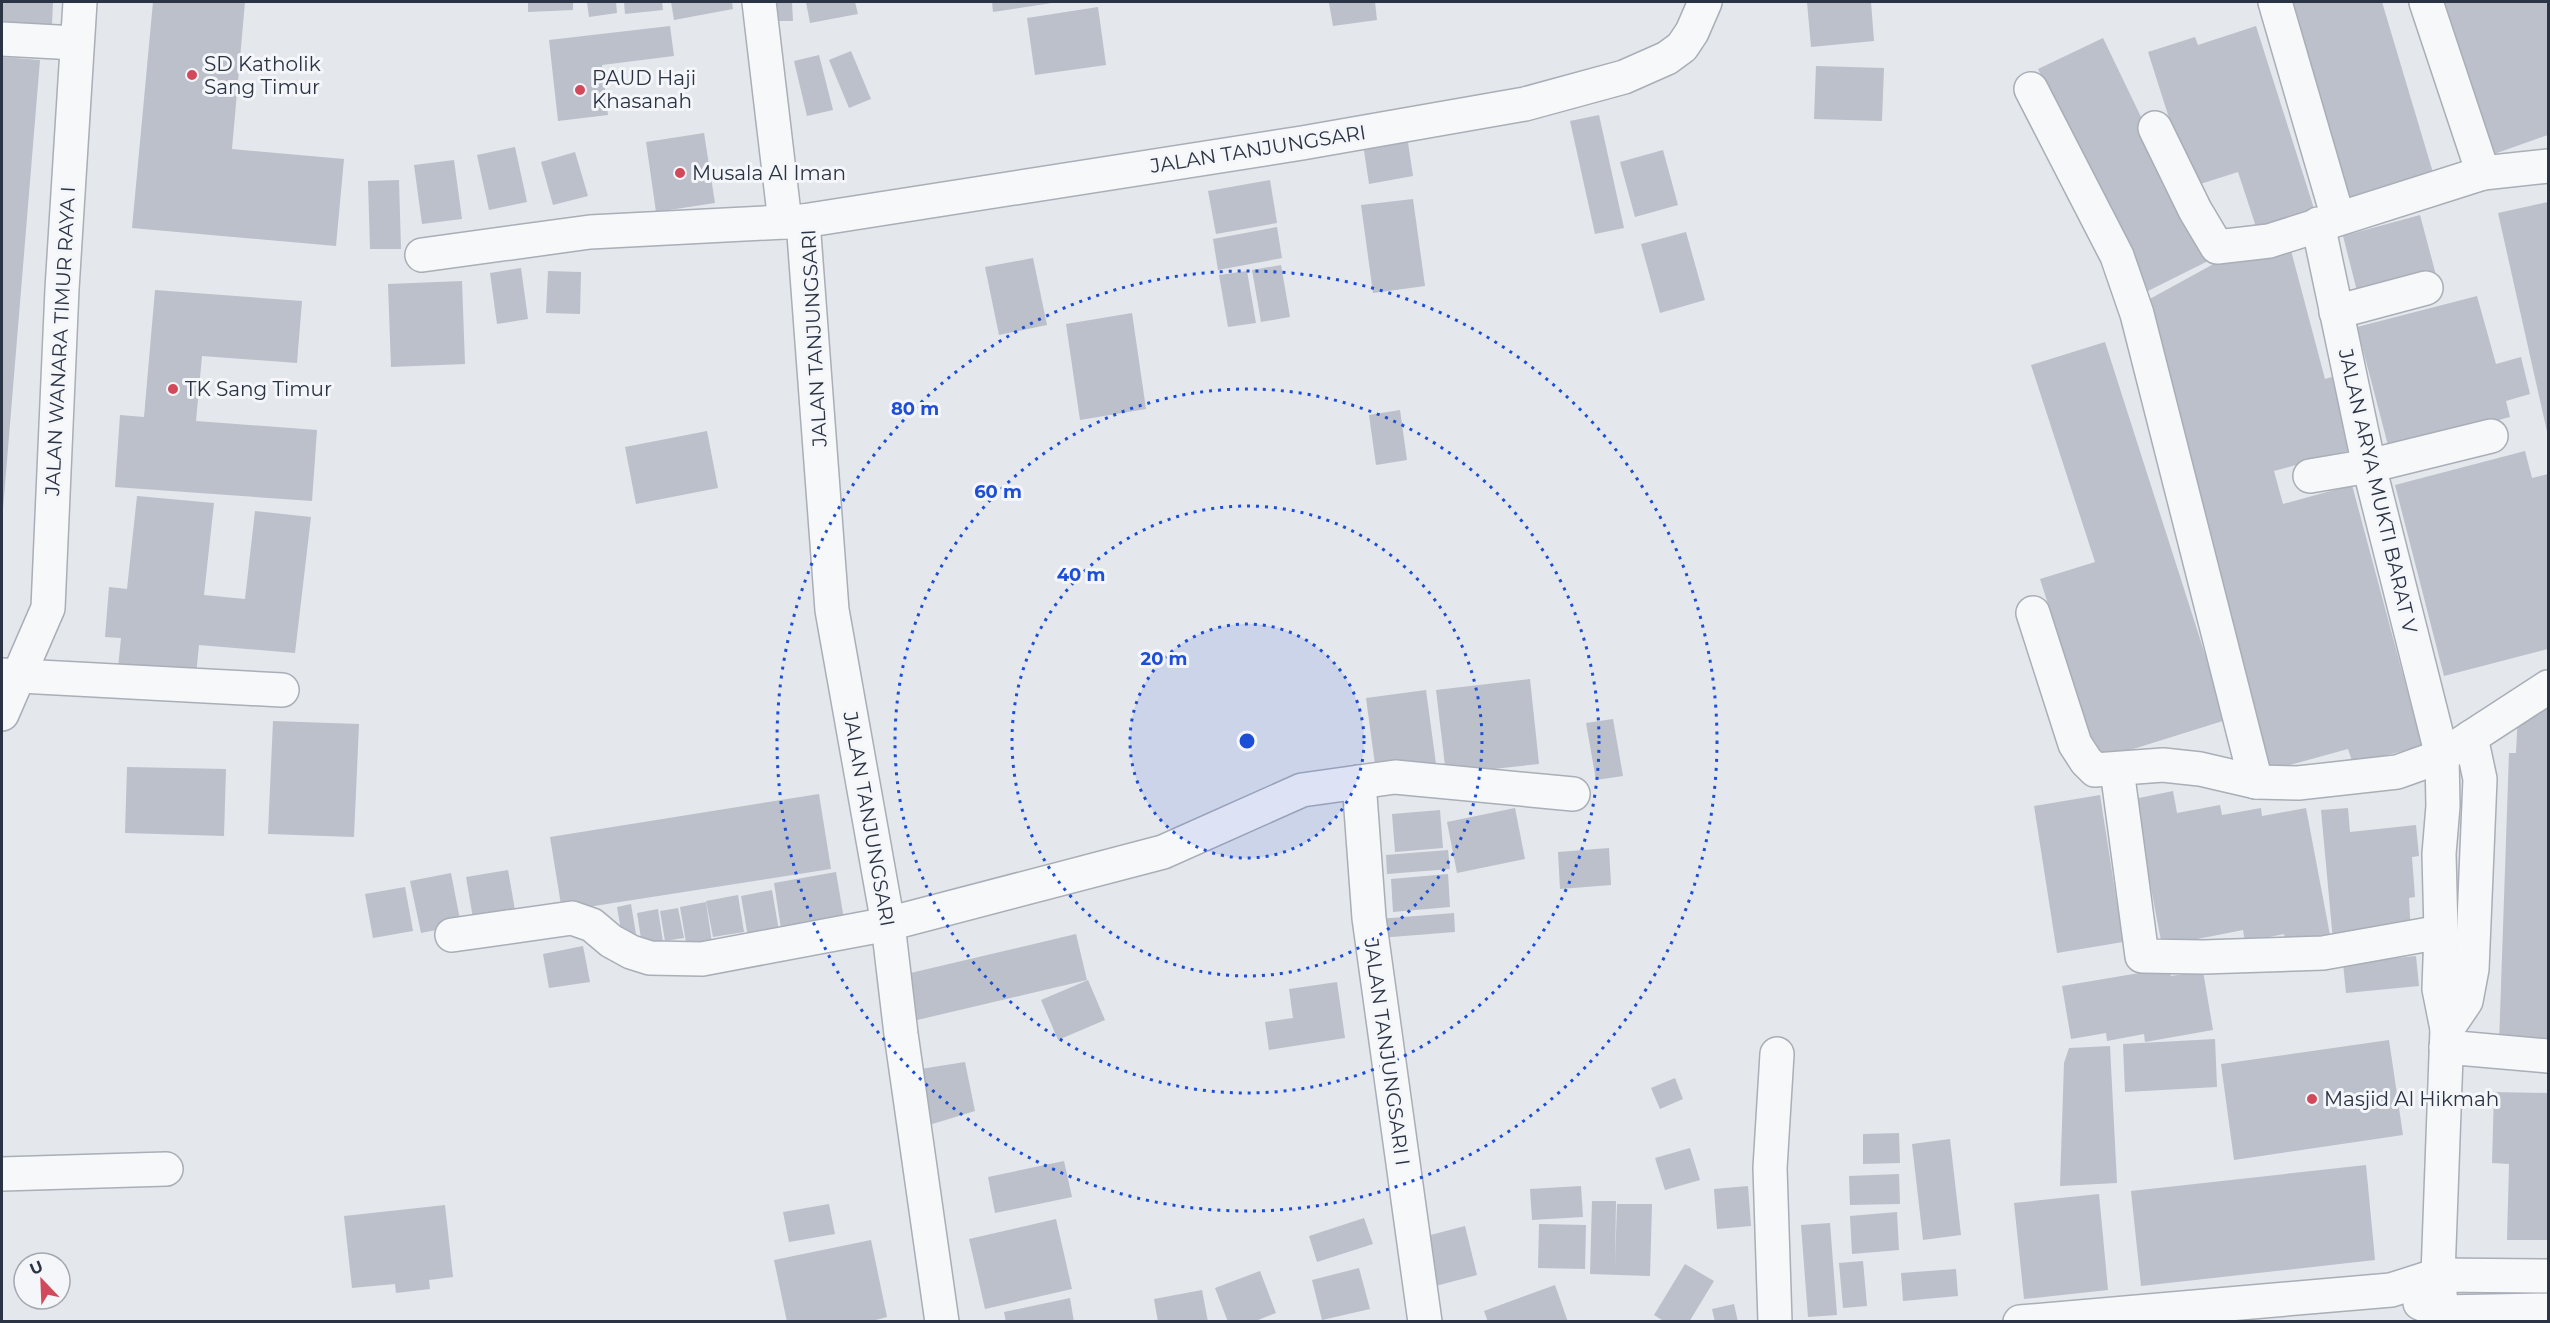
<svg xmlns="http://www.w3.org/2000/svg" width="2550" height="1323" viewBox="0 0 2550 1323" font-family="Montserrat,sans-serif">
<rect width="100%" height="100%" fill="#e4e7ec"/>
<g fill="#bbc0ca">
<polygon points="2,2 53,2 52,25 2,22"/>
<polygon points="153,2 245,2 232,149 344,159 336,246 132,228"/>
<polygon points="528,2 573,2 573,10 528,12"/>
<polygon points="587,2 616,2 617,13 589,17"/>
<polygon points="624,2 662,2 663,10 625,14"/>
<polygon points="671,2 732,2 733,9 674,20"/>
<polygon points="771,2 792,2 793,21 772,21"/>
<polygon points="806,2 855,2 858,14 810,23"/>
<polygon points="992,2 1052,2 1052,3 993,12"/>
<polygon points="1341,2 1375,2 1377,20 1333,26 1329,3"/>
<polygon points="1807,2 1871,2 1874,41 1811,47"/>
<polygon points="2291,2 2382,2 2434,176 2351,201"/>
<polygon points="2442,2 2548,2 2548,135 2494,154"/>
<polygon points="1098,7 1106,65 1035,75 1027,18"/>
<polygon points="670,26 674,56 602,65 608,115 558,121 549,40"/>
<polygon points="2256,26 2317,218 2259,236 2238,172 2191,187 2148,52 2195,37 2198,45"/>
<polygon points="2103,38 2210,260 2146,292 2038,69"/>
<polygon points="851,51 871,99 849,108 829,60"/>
<polygon points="819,55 833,110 807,116 794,61"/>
<polygon points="2,57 40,60 3,509 2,509"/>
<polygon points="1816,66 1884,68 1882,121 1814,119"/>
<polygon points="1599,115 1624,228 1595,234 1570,121"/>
<polygon points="704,133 715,203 656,212 646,142"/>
<polygon points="1407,136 1413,176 1369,184 1363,144"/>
<polygon points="515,147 527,202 489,210 477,155"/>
<polygon points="1663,150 1678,205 1635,217 1620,162"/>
<polygon points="575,152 588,196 553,205 541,162"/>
<polygon points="454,160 462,219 422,224 414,165"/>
<polygon points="399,180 401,249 370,249 368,181"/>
<polygon points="1270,180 1277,223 1216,234 1208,191"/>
<polygon points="1413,199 1425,286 1373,293 1361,205"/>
<polygon points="2548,202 2548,436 2498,213"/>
<polygon points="2420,215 2436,275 2358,295 2343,236"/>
<polygon points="1277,227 1282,258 1218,270 1213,239"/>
<polygon points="1686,232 1705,300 1660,313 1641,244"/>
<polygon points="2289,243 2325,379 2335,376 2355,449 2274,471 2283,504 2352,485 2422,746 2353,764 2348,749 2268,771 2146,301 2219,261"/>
<polygon points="1033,258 1047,325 999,335 985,267"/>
<polygon points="1281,265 1290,317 1261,322 1252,270"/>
<polygon points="521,268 528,319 497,324 490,273"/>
<polygon points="548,271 581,272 580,314 546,313"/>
<polygon points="1247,271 1256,323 1228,327 1219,275"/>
<polygon points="462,281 465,364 391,367 388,284"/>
<polygon points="155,290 302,301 297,363 202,356 196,421 317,430 312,501 115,487 120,415 144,417"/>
<polygon points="2477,296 2496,364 2521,357 2530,394 2506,401 2510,417 2389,449 2357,327"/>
<polygon points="1132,313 1146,409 1080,420 1066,324"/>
<polygon points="2105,342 2226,720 2098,760 2040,579 2095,562 2031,365"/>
<polygon points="1400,410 1407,460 1376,465 1369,415"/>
<polygon points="707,431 718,488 636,504 625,447"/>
<polygon points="2525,451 2532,478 2548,474 2548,649 2444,676 2395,485"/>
<polygon points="137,496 214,503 204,595 245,599 255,511 311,517 295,653 199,645 196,675 118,668 121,638 105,637 109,587 127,589"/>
<polygon points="1530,679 1539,764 1446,774 1436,690"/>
<polygon points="1426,690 1436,764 1376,772 1366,698"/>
<polygon points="2540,702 2548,702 2548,1045 2499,1044 2509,753 2516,753 2518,712 2540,713"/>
<polygon points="1613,719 1623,776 1596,780 1586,723"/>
<polygon points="273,721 359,724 354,837 268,834"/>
<polygon points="127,767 226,769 224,836 125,833"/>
<polygon points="2173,791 2177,813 2220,805 2222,815 2261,808 2262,816 2306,808 2330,935 2286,943 2284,934 2245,942 2243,930 2162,946 2134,799"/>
<polygon points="819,794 831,869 562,911 550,837"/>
<polygon points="2100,795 2123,942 2057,953 2034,806"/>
<polygon points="1515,808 1525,859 1457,873 1447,822"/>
<polygon points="2348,808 2350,832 2416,825 2419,856 2412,857 2415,897 2409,898 2411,934 2333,941 2321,810"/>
<polygon points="1440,810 1443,848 1395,852 1392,814"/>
<polygon points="1609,848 1611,885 1560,889 1558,852"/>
<polygon points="1448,850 1450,869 1387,874 1386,855"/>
<polygon points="508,870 516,916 474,924 466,877"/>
<polygon points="836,872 845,925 782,935 774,883"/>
<polygon points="451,873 461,925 421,933 410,881"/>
<polygon points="1448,874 1450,907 1393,912 1391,879"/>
<polygon points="405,887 413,931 373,938 365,894"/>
<polygon points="772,890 779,931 748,937 741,896"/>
<polygon points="738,895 744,932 713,937 706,901"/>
<polygon points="706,902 712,943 687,948 680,907"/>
<polygon points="631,904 637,940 623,942 617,907"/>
<polygon points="678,908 684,938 665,941 660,911"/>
<polygon points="658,909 663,942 642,945 637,913"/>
<polygon points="1454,913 1455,932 1379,938 1378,919"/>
<polygon points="1076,934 1087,980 913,1021 902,975"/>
<polygon points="583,946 590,982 549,988 543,954"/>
<polygon points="2416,956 2419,986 2346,993 2343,963"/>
<polygon points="2169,968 2171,976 2203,971 2213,1030 2145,1042 2144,1034 2107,1041 2106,1033 2071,1039 2062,986"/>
<polygon points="1088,980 1105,1020 1058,1040 1041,1000"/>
<polygon points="1337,982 1345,1038 1269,1050 1265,1022 1293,1018 1289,989"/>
<polygon points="2215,1039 2217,1087 2125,1092 2123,1044"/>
<polygon points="2389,1040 2403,1135 2234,1160 2221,1064"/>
<polygon points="2110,1046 2117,1183 2060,1186 2064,1063 2069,1048"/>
<polygon points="965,1062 975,1111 916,1129 914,1070"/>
<polygon points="1675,1078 1683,1099 1660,1109 1651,1088"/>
<polygon points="2494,1092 2548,1093 2548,1240 2507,1240 2509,1164 2492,1163"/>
<polygon points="1899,1133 1900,1163 1863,1164 1863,1134"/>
<polygon points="1950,1139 1961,1235 1923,1240 1912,1144"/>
<polygon points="1690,1148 1700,1180 1665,1190 1655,1158"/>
<polygon points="1064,1161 1072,1197 995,1213 988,1177"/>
<polygon points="2366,1165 2375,1260 2141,1286 2131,1191"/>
<polygon points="1899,1174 1900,1204 1850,1205 1849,1176"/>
<polygon points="1581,1186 1583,1217 1532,1220 1530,1189"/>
<polygon points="1748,1186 1751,1226 1717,1229 1714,1189"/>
<polygon points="2099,1194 2108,1290 2024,1299 2014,1203"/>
<polygon points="1592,1201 1616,1201 1615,1266 1617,1204 1652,1204 1650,1276 1590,1274"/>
<polygon points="829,1204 835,1234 789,1242 783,1212"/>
<polygon points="445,1205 453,1277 429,1280 430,1289 396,1293 395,1284 352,1288 344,1216"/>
<polygon points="1897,1212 1899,1250 1852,1254 1850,1216"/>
<polygon points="1364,1218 1373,1244 1317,1262 1309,1236"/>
<polygon points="1056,1219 1072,1289 985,1309 969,1239"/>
<polygon points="1830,1223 1837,1315 1808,1317 1801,1225"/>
<polygon points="1539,1224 1586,1225 1585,1269 1538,1268"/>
<polygon points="1465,1226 1477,1275 1432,1287 1419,1238"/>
<polygon points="871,1240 887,1317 868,1322 787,1322 774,1260"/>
<polygon points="1863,1261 1867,1306 1843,1308 1839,1263"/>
<polygon points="1685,1264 1714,1281 1689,1322 1665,1322 1654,1315"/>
<polygon points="1359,1268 1370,1309 1322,1320 1312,1280"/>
<polygon points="1956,1269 1958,1296 1903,1301 1901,1273"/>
<polygon points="1260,1271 1276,1313 1253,1322 1228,1322 1215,1288"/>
<polygon points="1555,1285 1568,1322 1488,1322 1484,1311"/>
<polygon points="1202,1290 1208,1322 1158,1322 1154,1299"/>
<polygon points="1070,1298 1074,1322 1006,1322 1004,1312"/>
<polygon points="1734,1304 1738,1322 1715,1322 1712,1309"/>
</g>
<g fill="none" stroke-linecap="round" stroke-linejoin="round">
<g stroke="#a9aeb7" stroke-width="36">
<g id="minor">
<polyline points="759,2 785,222"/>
<polyline points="2275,2 2338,218"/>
<polyline points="2426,2 2483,173"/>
<polyline points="2,39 76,43"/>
<polyline points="2031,89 2117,256 2137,314 2256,782"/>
<polyline points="2155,128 2195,210 2217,247 2269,241 2483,173 2548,166"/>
<polyline points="2318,224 2369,466 2442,756 2443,806 2439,854 2441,932 2439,989 2447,1029 2438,1275 2443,1322"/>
<polyline points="422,255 590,232 803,221"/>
<polyline points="2336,312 2426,288"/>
<polyline points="2310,476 2369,466 2491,436"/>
<polyline points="2033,613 2075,744 2086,761 2095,770 2163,765 2200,769 2256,782 2298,783 2397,772 2442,756 2548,687"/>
<polyline points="2,675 282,690"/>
<polyline points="2,714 48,608 62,289 80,2"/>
<polyline points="2117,770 2142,956 2203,957 2323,953 2441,932"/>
<polyline points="1359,782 1369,918 1425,1322"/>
<polyline points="452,935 572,918 592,925 611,941 631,952 650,958 702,959 888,924 1163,852 1302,790 1395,777 1573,794"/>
<polyline points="2447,1029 2466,1001 2472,969 2480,779 2471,737"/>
<polyline points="2446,1047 2548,1056"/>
<polyline points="2,1174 166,1169"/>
<polyline points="2420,1303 2441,1312 2548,1310"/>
<polyline points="942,1322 901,1034 888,924 832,610 803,221 1302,143 1525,104 1624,77 1667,58 1682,47 1692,32 1705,2"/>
<polyline points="1775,1322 1770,1168 1777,1054"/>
<polyline points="2020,1322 2391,1290 2438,1275 2548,1276"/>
</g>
</g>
<use href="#minor" stroke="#f7f8fa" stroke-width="33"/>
</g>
<circle cx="1247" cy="741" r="117" fill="#1d4ed8" fill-opacity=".12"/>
<g fill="none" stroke="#1d4ed8" stroke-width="3" stroke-dasharray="3 6">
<circle cx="1247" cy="741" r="117"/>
<circle cx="1247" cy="741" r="235"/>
<circle cx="1247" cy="741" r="352"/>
<circle cx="1247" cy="741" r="470"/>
</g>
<g fill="#d1495b" stroke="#f4f6f9" stroke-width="2">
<circle cx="192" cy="75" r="6"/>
<circle cx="580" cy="90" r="6"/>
<circle cx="680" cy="173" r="6"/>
<circle cx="173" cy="389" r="6"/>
<circle cx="2312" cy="1099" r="6"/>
</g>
<g text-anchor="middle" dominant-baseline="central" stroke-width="6" stroke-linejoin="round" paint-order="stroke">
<g font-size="20" fill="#2b3445" stroke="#f4f6f9" text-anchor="start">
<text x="204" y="64">SD Katholik<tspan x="204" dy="23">Sang Timur</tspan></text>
<text x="592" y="78">PAUD Haji<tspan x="592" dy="23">Khasanah</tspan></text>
<text x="692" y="173">Musala Al Iman</text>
<text x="185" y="389">TK Sang Timur</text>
<text x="2324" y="1099">Masjid Al Hikmah</text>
</g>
<g font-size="20" fill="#2b3445" stroke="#f4f6f9">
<text transform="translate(1258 149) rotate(-9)">JALAN TANJUNGSARI</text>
<text transform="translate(814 338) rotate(-93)">JALAN TANJUNGSARI</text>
<text transform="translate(60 341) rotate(-87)">JALAN WANARA TIMUR RAYA I</text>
<text transform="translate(2378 491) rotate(77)">JALAN ARYA MUKTI BARAT V</text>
<text transform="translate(869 819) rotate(80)">JALAN TANJUNGSARI</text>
<text transform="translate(1387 1052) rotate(82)">JALAN TANJUNGSARI I</text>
</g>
</g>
<circle cx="1247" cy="741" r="9" fill="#1d4ed8" stroke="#f4f6f9" stroke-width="3"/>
<g font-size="18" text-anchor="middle" font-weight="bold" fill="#1d4ed8" stroke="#f4f6f9" stroke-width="6" stroke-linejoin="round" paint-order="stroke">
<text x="915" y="415">80 m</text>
<text x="998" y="498">60 m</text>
<text x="1081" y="581">40 m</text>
<text x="1164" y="665">20 m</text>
</g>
<rect width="2550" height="1323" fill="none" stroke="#2b3445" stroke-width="6"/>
<g transform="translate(42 1281) rotate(337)"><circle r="28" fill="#f4f6f9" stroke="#a4a8b1" stroke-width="1.5"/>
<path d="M0-4.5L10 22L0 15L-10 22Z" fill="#d1495b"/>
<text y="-9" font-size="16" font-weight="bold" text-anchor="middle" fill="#2b3445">U</text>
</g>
</svg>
